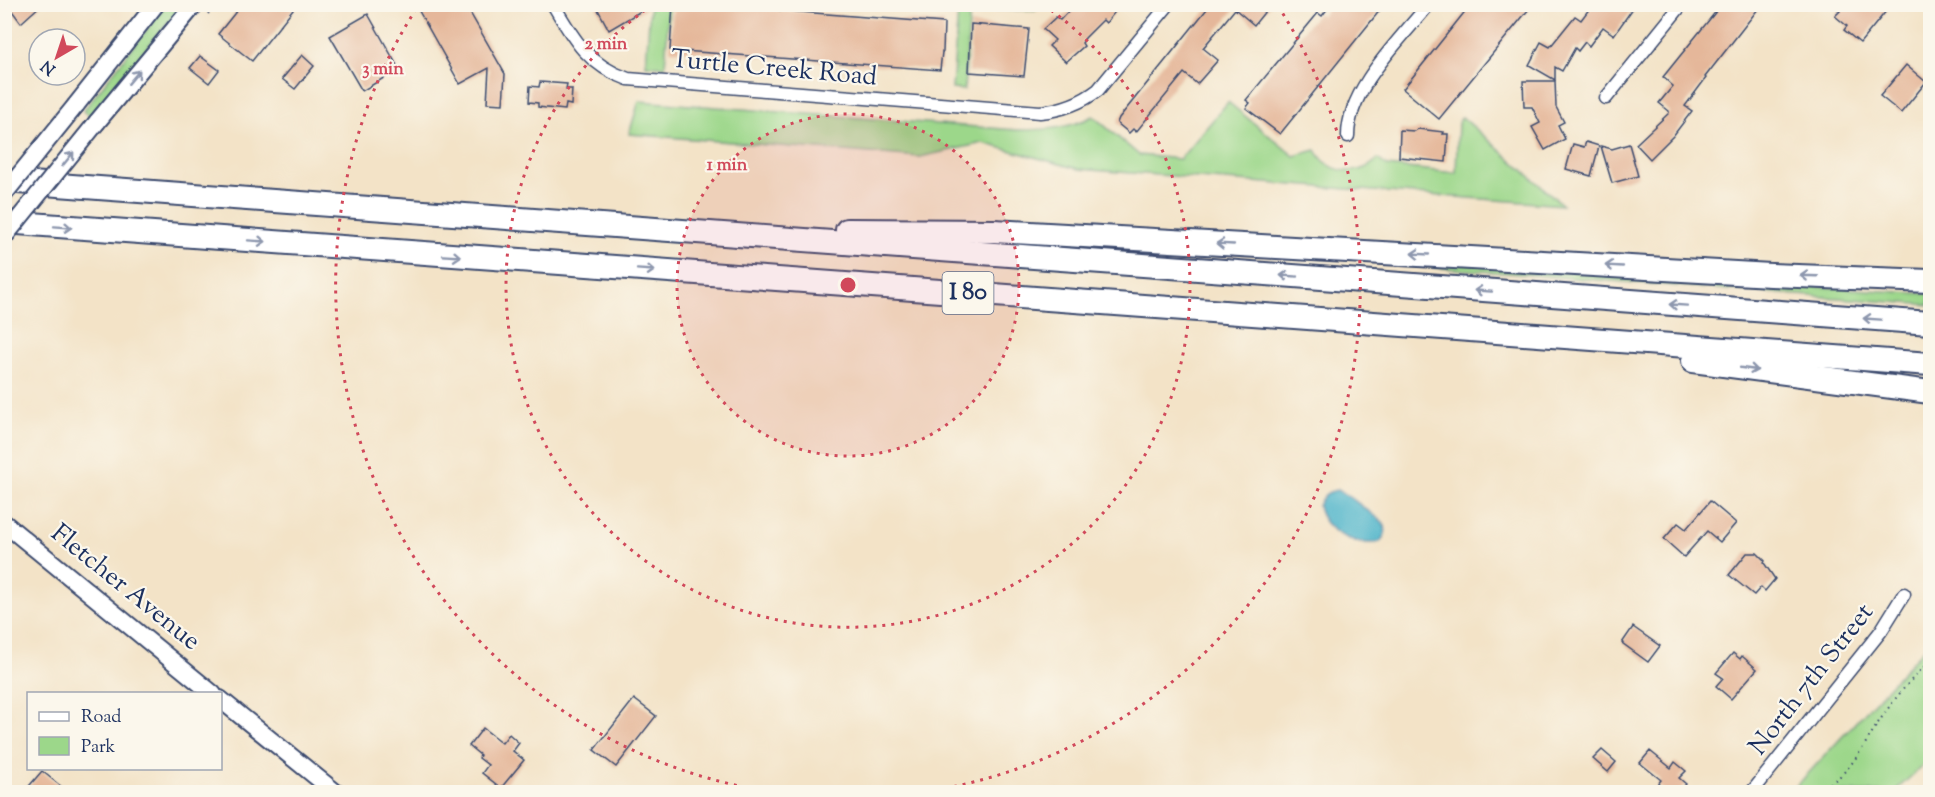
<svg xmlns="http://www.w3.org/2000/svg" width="1935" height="797" viewBox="0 0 1935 797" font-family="'Sorts Mill Goudy',serif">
<rect width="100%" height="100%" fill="#fbf7ec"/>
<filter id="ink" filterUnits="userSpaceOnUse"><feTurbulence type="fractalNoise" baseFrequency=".0167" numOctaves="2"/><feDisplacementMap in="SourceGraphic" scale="12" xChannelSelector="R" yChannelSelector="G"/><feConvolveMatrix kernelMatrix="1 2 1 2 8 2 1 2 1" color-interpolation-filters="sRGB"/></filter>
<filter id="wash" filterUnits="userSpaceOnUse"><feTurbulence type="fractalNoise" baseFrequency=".008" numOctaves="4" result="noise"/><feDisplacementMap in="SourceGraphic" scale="24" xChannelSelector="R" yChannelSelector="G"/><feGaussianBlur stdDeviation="1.35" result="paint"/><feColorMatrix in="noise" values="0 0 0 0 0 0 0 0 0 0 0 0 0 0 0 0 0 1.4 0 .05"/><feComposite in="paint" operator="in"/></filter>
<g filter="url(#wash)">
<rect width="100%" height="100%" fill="#f3e3c7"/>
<g fill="#9cd78a" stroke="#5c8374" stroke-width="1.5">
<polygon points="166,5 183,5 90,116 83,111"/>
<polygon points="650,5 669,5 665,67 646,65"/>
<polygon points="876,5 1041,4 1041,5 1036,10 970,10 964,90 952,89 958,11"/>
<path d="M639 101 1017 130C1044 130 1069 129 1093 116L1139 155 1180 159 1228 102 1294 156 1316 150C1329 174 1358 178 1378 159L1387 166 1456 173 1458 123 1462 117 1563 205 1078 169 983 143 920 157 629 134Z"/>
<polygon points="1437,262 1930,294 1930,305 1387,264"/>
<polygon points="1930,642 1930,759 1894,792 1791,792"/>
</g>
<path fill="#4ab2c9" stroke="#327094" stroke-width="1.5" d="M1337 490 1351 498 1383 522C1388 530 1385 536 1380 542 1355 547 1323 531 1318 506 1322 496 1326 492 1337 490Z"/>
<g id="blocks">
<g fill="#e5b79a">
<polygon points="7,4 42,4 21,23"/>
<polygon points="242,4 297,4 252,61 218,34"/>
<polygon points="415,4 465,4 505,74 503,104 487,103 489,68 460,84"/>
<polygon points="595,4 653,4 609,30"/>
<polygon points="673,4 698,4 944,23 943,52 942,52 940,70 670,50"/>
<polygon points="1075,4 1121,4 1106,23 1103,20 1085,38 1082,43 1084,46 1066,62 1049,46 1055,40 1043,29 1056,17 1060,20"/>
<polygon points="1211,4 1271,4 1254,25 1235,9 1203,48 1218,60 1197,84 1184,73 1136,132 1133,129 1129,133 1117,123 1119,118"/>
<polygon points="1331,4 1385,4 1280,134 1246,108 1250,103 1246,100 1318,13 1322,16"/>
<polygon points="1471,4 1524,4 1529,9 1439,119 1403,89"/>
<polygon points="1593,4 1636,4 1614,35 1603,27 1589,46 1585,42 1578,51 1575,48 1562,71 1555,67 1555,80 1529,65 1541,42 1550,47 1575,16 1581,20"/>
<polygon points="1722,4 1762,4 1705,77 1706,78 1685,106 1692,111 1673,136 1650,159 1636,144 1669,113 1669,111 1659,103 1673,86 1663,77"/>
<polygon points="1831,4 1853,4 1860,10 1865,4 1880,4 1887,10 1860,43 1844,30 1847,26 1835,16 1840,11"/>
<polygon points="368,14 399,69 362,91 330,36"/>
<polygon points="971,24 1029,29 1024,76 969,72"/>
<polygon points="302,55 314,66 295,89 282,79"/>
<polygon points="200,56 219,70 209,83 190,68"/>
<polygon points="1906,65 1926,82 1901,113 1880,96"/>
<polygon points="1523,81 1555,81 1556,107 1564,122 1558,125 1565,139 1545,150 1532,127 1540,123 1532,107 1524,107"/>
<polygon points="540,82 567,84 566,89 572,89 571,105 566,104 565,110 538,107 538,103 529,102 530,86 539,87"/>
<polygon points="1418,129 1444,132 1443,134 1448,134 1446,162 1399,157 1400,130 1415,131"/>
<polygon points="1586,142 1599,146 1591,176 1566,169 1573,144 1584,147"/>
<polygon points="1629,144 1638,176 1612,183 1601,146 1612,149"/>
<polygon points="1710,501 1736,523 1720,542 1707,531 1684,557 1664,539 1678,523 1686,529"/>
<polygon points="1747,553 1757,553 1765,561 1764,563 1775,579 1765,591 1761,587 1754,595 1729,575"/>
<polygon points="1633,627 1660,646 1648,662 1622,643"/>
<polygon points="1733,653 1740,659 1742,656 1757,669 1731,699 1716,686 1723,678 1716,673"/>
<polygon points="634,699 656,716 616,767 594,750"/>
<polygon points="483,728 502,743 509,734 519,743 513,751 524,760 501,788 482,773 488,765 479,758 480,755 469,746"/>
<polygon points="1602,750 1616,762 1608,772 1593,759"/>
<polygon points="1650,751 1671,768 1675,762 1686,771 1679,778 1686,784 1679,792 1667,792 1657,785 1661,780 1640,763"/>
<polygon points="42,771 68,792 24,792"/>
</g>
</g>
</g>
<g filter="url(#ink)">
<use href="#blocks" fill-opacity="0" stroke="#3b4a6e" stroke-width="1.5"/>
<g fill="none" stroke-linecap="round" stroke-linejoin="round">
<g stroke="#3b4a6e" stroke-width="15">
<g id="street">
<path d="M553 4C574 40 588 65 628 79L1040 112C1062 110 1081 103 1098 90L1169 4"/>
<polyline points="1606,98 1682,4"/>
<path d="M1348 136C1348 89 1400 40 1429 4"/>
<polyline points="1752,792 1881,631 1904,594"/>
</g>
</g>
<g stroke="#3b4a6e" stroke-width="20">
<g id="secondary">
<polyline points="76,105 156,4"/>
<polyline points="97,122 195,4"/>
<polyline points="4,523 213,694"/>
<polyline points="220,699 335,792"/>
</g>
</g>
<g stroke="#3b4a6e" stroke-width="26">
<g id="highway">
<polyline points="4,181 1930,323"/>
<polyline points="4,222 1930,364"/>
<polyline points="847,230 994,231 1771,275 1930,281"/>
<polyline points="1693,361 1930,392"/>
</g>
</g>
<g stroke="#3b4a6e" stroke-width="2" stroke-dasharray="1.5 4.5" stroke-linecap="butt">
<polyline points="208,14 216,4"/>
<path d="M1814 792C1853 777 1864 741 1887 710 1899 693 1915 675 1930 661"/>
</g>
<use href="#street" stroke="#fff" stroke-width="12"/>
<use href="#secondary" stroke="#fff" stroke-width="16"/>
<use href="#highway" stroke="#fff" stroke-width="22"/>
<g stroke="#3b4a6e" stroke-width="20" stroke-linecap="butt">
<g id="secondary-bridge">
<polyline points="4,194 76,105"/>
<polyline points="4,237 97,122"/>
</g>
</g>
<use href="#secondary-bridge" stroke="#fff" stroke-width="16"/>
</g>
<defs><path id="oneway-shaft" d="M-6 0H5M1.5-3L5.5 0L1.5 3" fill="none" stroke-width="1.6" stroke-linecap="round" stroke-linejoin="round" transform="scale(1.5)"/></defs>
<g stroke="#8d97ae">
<use href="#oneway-shaft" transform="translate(134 77) rotate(-50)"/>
<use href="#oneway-shaft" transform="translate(68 159) rotate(-51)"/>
<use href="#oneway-shaft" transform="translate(63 227) rotate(4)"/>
<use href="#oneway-shaft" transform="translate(257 241) rotate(4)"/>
<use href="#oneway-shaft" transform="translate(1225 244) rotate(-177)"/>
<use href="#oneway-shaft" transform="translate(1420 254) rotate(-177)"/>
<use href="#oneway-shaft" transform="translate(452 256) rotate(4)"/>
<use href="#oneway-shaft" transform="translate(1614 266) rotate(-177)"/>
<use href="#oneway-shaft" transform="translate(646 270) rotate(4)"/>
<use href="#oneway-shaft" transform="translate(1289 276) rotate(-176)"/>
<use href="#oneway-shaft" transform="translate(1809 276) rotate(-178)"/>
<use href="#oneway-shaft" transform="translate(1483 291) rotate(-176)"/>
<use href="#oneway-shaft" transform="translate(1678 305) rotate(-176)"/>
<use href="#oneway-shaft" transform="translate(1872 319) rotate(-176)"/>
<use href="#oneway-shaft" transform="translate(1749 369) rotate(8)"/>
</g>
</g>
<circle cx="848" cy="285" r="171" fill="#d1495b" fill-opacity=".12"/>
<g fill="none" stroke="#d1495b" stroke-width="3" stroke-dasharray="3 6">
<circle cx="848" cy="285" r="171"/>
<path d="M1044 5A342 342 0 1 1 652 5"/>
<path d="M772 792A513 513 0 0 1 418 6M1278 6A513 513 0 0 1 924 792"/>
</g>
<g text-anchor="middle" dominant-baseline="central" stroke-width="4.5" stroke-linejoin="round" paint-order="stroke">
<rect fill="#fbf7ec" stroke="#5e6b89" stroke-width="1.5" x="942.5" y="272" width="51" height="42" rx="4.5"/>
<g font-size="24" font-weight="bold" fill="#1b2f5e">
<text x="968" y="293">I 80</text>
</g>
<g font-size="26" fill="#1b2f5e" stroke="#fbf7ec">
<text transform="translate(774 69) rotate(5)">Turtle Creek Road</text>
<text transform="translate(125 588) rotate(39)">Fletcher Avenue</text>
<text transform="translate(1812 680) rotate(-52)">North 7th Street</text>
</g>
</g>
<circle cx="848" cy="285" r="9" fill="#d1495b" stroke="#fbf7ec" stroke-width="3"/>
<g font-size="18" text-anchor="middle" font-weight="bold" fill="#d1495b" stroke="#fbf7ec" stroke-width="4.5" stroke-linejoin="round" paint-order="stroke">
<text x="606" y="49">2 min</text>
<text x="383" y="74">3 min</text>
<text x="727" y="170">1 min</text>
</g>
<rect width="1935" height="797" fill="none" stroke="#fbf7ec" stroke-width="24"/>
<rect x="27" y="692" width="195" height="78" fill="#fbf7ec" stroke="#a1a7b3" stroke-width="1.5"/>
<rect x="39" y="712" width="30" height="9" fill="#ffffff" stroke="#a1a7b3" stroke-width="1.5"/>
<text x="81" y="722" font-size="18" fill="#1b2f5e">Road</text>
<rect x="39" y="737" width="30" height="18" fill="#9cd78a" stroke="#a1a7b3" stroke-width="1.5"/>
<text x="81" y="752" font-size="18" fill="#1b2f5e">Park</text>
<g transform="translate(57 57) rotate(219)"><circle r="28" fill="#fbf7ec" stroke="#a1a7b3" stroke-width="1.5"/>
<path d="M0-4.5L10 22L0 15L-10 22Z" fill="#d1495b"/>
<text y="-9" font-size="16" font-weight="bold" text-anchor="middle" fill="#1b2f5e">N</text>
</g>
</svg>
